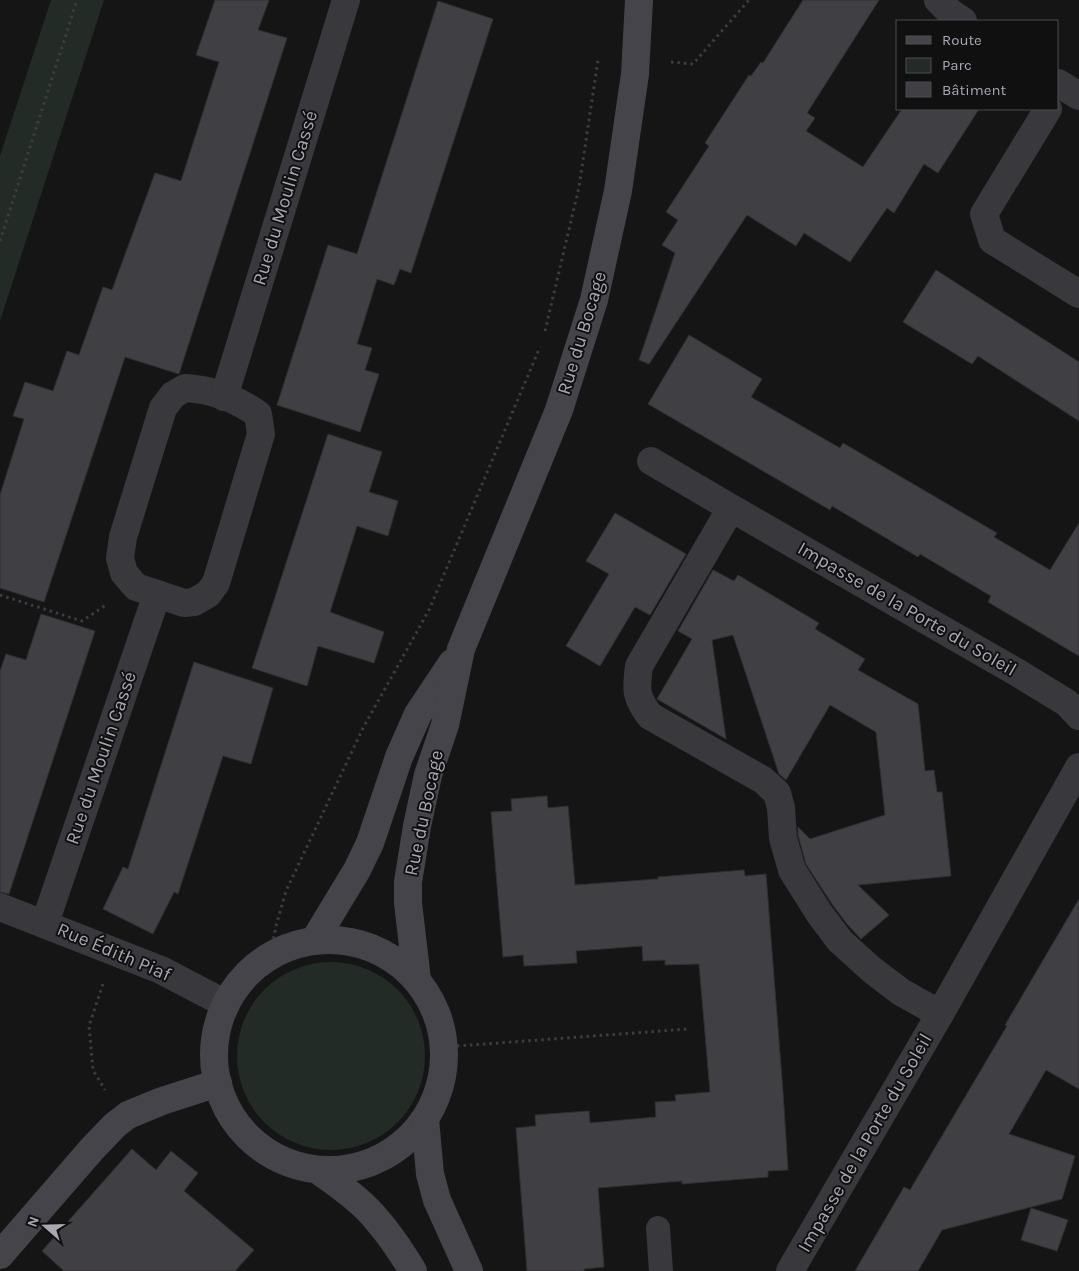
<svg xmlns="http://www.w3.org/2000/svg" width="1079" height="1271" viewBox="0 0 1079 1271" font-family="Karla,sans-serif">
<rect width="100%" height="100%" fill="#151516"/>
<g fill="#232b27">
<polygon points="51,0 104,0 0,321 0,156"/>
<circle cx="331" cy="1056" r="94"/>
</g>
<g fill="#403f43" stroke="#302f32">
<polygon points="215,0 269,0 258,30 287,38 179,374 125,357 44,602 0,588 0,495 24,419 13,416 25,382 53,391 67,351 79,355 103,287 112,290 155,173 181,181 219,62 196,55"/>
<polygon points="803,0 879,0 807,113 815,118 806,131 863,167 902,109 979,109 938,173 924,164 894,213 887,208 850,262 804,233 796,246 747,215 649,364 639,360 675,253 662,245 678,220 666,212 709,146 705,143 749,75 751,76 761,62 763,63"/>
<polygon points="438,1 493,19 411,273 400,269 394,285 377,279 357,344 372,348 365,370 379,374 360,432 277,405 328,245 357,254"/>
<polygon points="936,270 1079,362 1079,421 978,356 972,364 903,322"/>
<polygon points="689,335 762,379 751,397 840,448 843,443 997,533 994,537 1050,570 1079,523 1079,656 988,602 991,596 920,554 918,557 832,506 830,510 648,404"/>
<polygon points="328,434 382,452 369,492 398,501 388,536 357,526 330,612 384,632 374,663 318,646 307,686 252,668"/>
<polygon points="615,513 686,554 650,615 635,607 600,666 566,646 609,574 586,561"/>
<polygon points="713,570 734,581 738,575 819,623 815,629 865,659 858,670 918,704 925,771 934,770 937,792 942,792 951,876 858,885 889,915 861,939 847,924 832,904 806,864 798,835 798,827 810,839 885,815 876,732 830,705 786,780 779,774 733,635 712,640 726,739 657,699 692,639 678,631"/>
<polygon points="41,614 95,631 9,894 0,892 0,671 6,654 26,660"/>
<polygon points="194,662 273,688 251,764 223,756 178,894 174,892 153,934 103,909 123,867 128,869"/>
<polygon points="547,796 548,808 568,806 575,885 658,879 658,877 744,870 745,876 766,874 783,1092 788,1170 768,1171 768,1177 682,1184 682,1181 598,1188 604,1267 584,1269 584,1271 527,1271 516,1128 536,1126 535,1115 589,1111 590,1123 656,1117 655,1102 676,1101 675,1095 710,1092 699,964 665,965 665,960 643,961 642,946 576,951 577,963 524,966 523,955 503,957 491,812 512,811 511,799"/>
<polygon points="1079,899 1079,1089 1046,1070 1009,1134 1075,1156 1062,1199 942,1230 918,1271 855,1271 904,1187 910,1190 1007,1026 1005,1025"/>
<polygon points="132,1149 156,1170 171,1151 198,1173 184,1191 254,1250 235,1271 64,1271 42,1251"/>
<polygon points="1031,1208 1068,1220 1057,1251 1021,1240"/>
</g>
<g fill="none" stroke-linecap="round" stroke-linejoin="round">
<g stroke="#3d3c42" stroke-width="3" stroke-dasharray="2.5 4" stroke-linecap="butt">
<polyline points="671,62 693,64 749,0"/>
<polyline points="0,241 77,0"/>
<polyline points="545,331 579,187 598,60"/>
<polyline points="0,595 82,621 106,605"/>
<polyline points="270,958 276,926 286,891 363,728 429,610 540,347"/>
<polyline points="103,984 89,1026 93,1070 105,1090"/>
<polyline points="444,1047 688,1029"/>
</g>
<polyline stroke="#39383d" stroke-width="24" points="658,1228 661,1271"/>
<g stroke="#39383d" stroke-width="28">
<polyline points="938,0 951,13 963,21"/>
<polyline points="1058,83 1079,96"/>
<polyline points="1048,109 984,214 992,240 1079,294"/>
<path d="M185 388C212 389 236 399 258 414L261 434 216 583 208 594 194 602 184 603 136 587 124 573 120 558 123 537 163 408 173 395Z"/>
<polyline points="224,397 346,0"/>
<polyline points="651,461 731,508 1018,673 1067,703 1079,716"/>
<path d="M731 508 639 666C636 690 635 696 650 716L763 780 777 793 781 808 783 838 792 870 819 913 840 941 872 970 901 992 940 1014"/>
<polyline points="0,907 161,970 226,1004"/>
<polyline points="45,923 157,594"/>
<polyline points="790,1271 940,1014 1079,767"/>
</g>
<g stroke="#45444b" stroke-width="28">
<circle cx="329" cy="1055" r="115"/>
<polyline points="314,941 357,870 370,843 399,757 418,714 452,663"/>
<polyline points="417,980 408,903 408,882 417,826 428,775 445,725 461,649 559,410 594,300 618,191 635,74 639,0"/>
<polyline points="425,1119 430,1174 437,1200 469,1271"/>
<path d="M318 1170C338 1185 361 1200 377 1220 391 1236 402 1253 413 1271"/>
<polyline points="0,1255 92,1149 115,1125 128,1115 162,1101 218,1083"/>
</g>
</g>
<g text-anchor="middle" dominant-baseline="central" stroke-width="4" stroke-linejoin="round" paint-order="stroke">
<g font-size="19" fill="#a8a8b5" stroke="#101011">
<text transform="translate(285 198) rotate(-73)">Rue du Moulin Cassé</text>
<text transform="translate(582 333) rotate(-73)">Rue du Bocage</text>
<text transform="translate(907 609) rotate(30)">Impasse de la Porte du Soleil</text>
<text transform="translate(101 758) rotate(-71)">Rue du Moulin Cassé</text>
<text transform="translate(424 813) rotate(-78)">Rue du Bocage</text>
<text transform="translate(114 952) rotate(23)">Rue Édith Piaf</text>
<text transform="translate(865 1143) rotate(-60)">Impasse de la Porte du Soleil</text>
</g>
</g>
<rect x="896" y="20" width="162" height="90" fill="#101011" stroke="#4d4d53"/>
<rect x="906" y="36" width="25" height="8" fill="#45444b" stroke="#4d4d53"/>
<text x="942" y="45" font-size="15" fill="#a8a8b5">Route</text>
<rect x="906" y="58" width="25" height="15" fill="#232b27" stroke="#4d4d53"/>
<text x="942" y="70" font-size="15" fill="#a8a8b5">Parc</text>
<rect x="906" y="82" width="25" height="15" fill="#403f43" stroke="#4d4d53"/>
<text x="942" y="95" font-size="15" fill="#a8a8b5">Bâtiment</text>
<g transform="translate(45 1226) rotate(290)" stroke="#101011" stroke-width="4" paint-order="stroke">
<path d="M0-4L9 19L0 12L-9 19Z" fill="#a8a8b5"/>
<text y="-8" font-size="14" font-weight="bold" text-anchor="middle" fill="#a8a8b5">N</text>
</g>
</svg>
